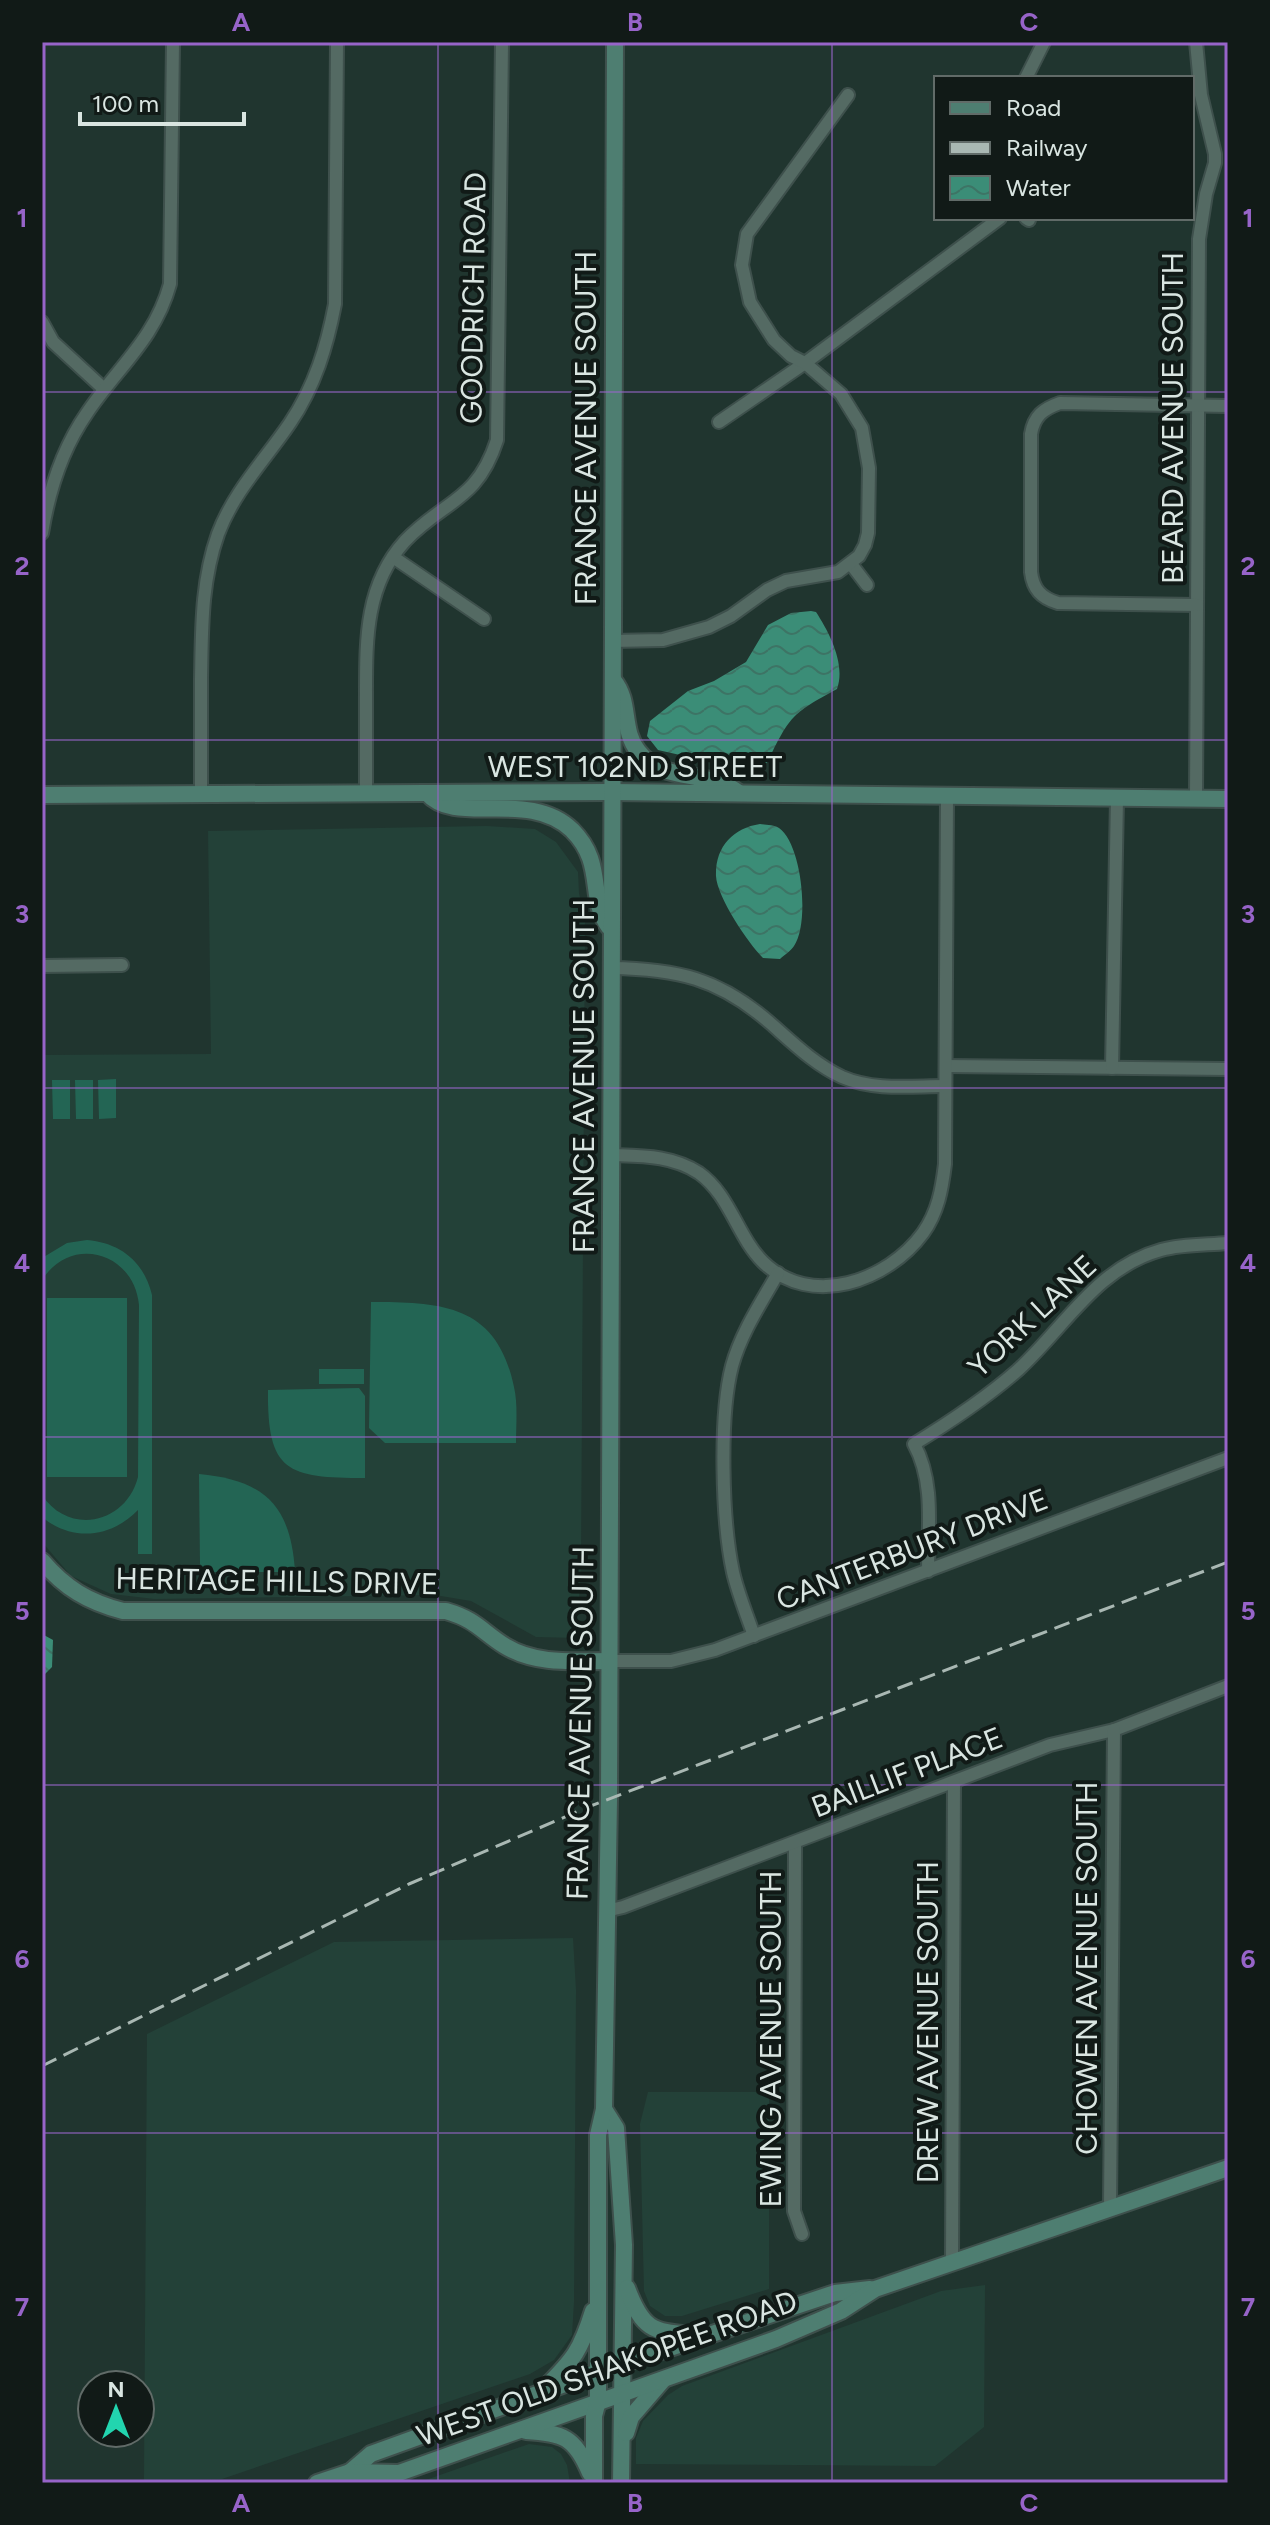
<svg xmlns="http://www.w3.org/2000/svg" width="1270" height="2525" viewBox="0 0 1270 2525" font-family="Figtree,sans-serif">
<defs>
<pattern id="water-waves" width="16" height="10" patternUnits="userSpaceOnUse" patternTransform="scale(2)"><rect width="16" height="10" fill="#3b8d77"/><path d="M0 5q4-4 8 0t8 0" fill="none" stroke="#3d7465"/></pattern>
</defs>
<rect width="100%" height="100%" fill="#20352f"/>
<g fill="#234138">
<polygon points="487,826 535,829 556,842 578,872 579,893 585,922 581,1563 577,1638 536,1637 471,1601 435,1595 155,1599 111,1594 71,1576 42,1542 42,1055 211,1054 208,831"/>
<polygon points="573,1938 576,1990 574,2302 572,2335 554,2360 530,2374 222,2479 144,2480 147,2034 334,1942"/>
<polygon points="648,2092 769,2092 769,2289 682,2316 665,2316 650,2306 644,2291 640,2124"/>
<polygon points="985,2285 984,2427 935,2466 636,2464 636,2438 643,2421 668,2395 682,2386 941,2291"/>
<polygon points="529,2444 552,2447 561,2454 567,2465 570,2483 417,2483"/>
</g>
<g fill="#236554">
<polygon points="116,1079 116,1118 99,1119 98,1080"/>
<polygon points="52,1080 70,1080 70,1119 53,1119"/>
<polygon points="75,1080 93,1080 93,1119 76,1119"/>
<path d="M87 1240C121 1243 144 1262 152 1295V1554H138V1510C111 1538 72 1542 42 1517V1495C69 1536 126 1524 138 1477L139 1305C134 1252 71 1234 42 1280V1258L67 1243Z"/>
<rect x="47" y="1298" width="80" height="179"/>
<path d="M371 1302C443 1302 497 1305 514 1387 518 1404 516 1425 516 1443H385L369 1428Z"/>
<rect x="319" y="1369" width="45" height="15"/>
<path d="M359 1388 365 1396V1478C287 1478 267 1472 268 1390Z"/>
<path d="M199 1474C265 1480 291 1506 295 1572H208L200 1564Z"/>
</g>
<g fill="url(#water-waves)">
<path d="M811 611 816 612C829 632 846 664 837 689 791 714 790 716 767 763L757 764 713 755H680L658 750 647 736 650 721 688 691 714 681 746 662 768 625 791 613Z"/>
<path d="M760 824C765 825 775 825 779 828 802 844 810 923 794 946 791 951 784 955 780 959L763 958C748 943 717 897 716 876 715 847 733 828 760 824Z"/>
<polygon points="42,1634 53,1640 52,1667 42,1677"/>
</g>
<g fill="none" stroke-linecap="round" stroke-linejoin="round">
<g stroke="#3e504c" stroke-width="16">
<g id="street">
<polyline points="1196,42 1201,95 1215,154 1215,163 1206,194 1199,239 1196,798"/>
<polyline points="1026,78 1044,42"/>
<polyline points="1026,218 1029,220"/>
<polyline points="42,322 53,342 104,389"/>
<polyline points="719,422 805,363 1000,218"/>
<path d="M42 533C49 490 62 449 87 413 117 368 155 339 170 284L173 42"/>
<polyline points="393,557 484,619"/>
<polyline points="851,564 867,585"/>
<path d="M1197 605 1058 603C1041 598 1033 589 1031 572V434C1034 416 1043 409 1060 403L1228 406"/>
<polyline points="612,641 663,640 709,627 731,616 767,590 786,581 838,572 859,556 865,545 868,533 869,468 862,428 841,394 805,363 791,356 774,340 750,302 742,265 747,234 848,95"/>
<path d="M201 794C201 756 201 717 201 679 202 629 201 582 218 534 234 491 265 460 290 423 315 386 327 346 335 304L337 42"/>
<path d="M366 794C366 761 366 729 366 696 366 640 365 585 405 541 444 500 477 502 497 440L502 42"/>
<polyline points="42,966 122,965"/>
<path d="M611 968C677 969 718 978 769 1022 792 1042 814 1064 842 1077 874 1091 912 1086 945 1086"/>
<polyline points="946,1066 1228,1069"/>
<polyline points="1112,1068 1117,798"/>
<path d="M611 1155C641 1156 672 1155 699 1173 730 1195 737 1236 763 1262 811 1309 888 1281 923 1233 938 1212 942 1189 945 1164L947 796"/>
<path d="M928 1571C928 1529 935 1482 914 1444 950 1422 986 1398 1018 1370 1065 1327 1096 1268 1161 1250 1183 1244 1206 1245 1228 1243"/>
<path d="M754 1636C747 1615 738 1594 733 1572 722 1521 719 1416 732 1366 741 1333 761 1303 778 1273"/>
<polyline points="609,1661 671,1661 715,1650 1228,1458"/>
<polyline points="795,1843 794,2211 802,2234"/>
<polyline points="606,1911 623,1907 1050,1745 1114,1730 1228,1686"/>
<polyline points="1110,2207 1114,1730"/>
<polyline points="952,2261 954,1782"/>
</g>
</g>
<g stroke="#3e504c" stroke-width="20">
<g id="secondary">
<path d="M614 681C631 702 621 730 638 751 663 784 708 769 739 793"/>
<path d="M427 793C456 827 528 788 572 830 606 864 587 897 609 927"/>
<polyline points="42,795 611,792 1228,799"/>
<path d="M42 1561C65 1588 88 1602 123 1611H446C477 1620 481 1631 505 1646 536 1665 574 1661 609 1661"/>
<polyline points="604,2109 616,2128 624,2245 621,2483"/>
<path d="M627 2288C644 2334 655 2331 699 2336"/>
<path d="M545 2388C574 2359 581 2350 593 2311"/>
<path d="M526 2431C563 2433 575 2437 590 2473"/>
<polyline points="626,2433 631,2417 662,2381"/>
<polyline points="350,2472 371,2454 598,2372 835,2293 870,2289"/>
<polyline points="317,2483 350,2472 399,2473 776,2339 841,2311 875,2289 1228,2168"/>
<polyline points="594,2483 594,2416 598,2401 598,2135 604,2109 609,1799 615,42"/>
</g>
</g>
<use href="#street" stroke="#546a63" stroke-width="12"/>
<use href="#secondary" stroke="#4e7e71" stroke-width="16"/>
<polyline stroke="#a9b8b3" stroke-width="3" stroke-dasharray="16 8" stroke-linecap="butt" points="42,2066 409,1884 588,1807 1228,1562"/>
</g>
<path fill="none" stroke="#9764c9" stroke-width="2" stroke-opacity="0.55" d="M438 42V2483M832 42V2483M42 392H1228M42 740H1228M42 1088H1228M42 1437H1228M42 1785H1228M42 2133H1228"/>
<g text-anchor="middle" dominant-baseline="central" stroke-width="8" stroke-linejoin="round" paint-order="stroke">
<g font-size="30" fill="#d9e5e1" stroke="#111a17">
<text transform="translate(473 298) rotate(-89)">GOODRICH ROAD</text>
<text transform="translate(1172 418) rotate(-90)">BEARD AVENUE SOUTH</text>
<text transform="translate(585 428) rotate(-90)">FRANCE AVENUE SOUTH</text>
<text x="635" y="766">WEST 102ND STREET</text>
<text transform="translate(583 1076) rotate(-90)">FRANCE AVENUE SOUTH</text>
<text transform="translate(1032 1316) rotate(-43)">YORK LANE</text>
<text transform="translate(912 1549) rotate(-21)">CANTERBURY DRIVE</text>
<text transform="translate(277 1581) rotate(1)">HERITAGE HILLS DRIVE</text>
<text transform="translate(580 1723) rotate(-89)">FRANCE AVENUE SOUTH</text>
<text transform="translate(907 1772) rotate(-21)">BAILLIF PLACE</text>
<text transform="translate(1086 1968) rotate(-90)">CHOWEN AVENUE SOUTH</text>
<text transform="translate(927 2022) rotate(-90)">DREW AVENUE SOUTH</text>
<text transform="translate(770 2039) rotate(-90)">EWING AVENUE SOUTH</text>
<text transform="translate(607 2368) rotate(-20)">WEST OLD SHAKOPEE ROAD</text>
</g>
</g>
<rect width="1270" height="2525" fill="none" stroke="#111a17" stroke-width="88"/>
<rect x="934" y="76" width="260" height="144" fill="#111a17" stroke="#616b68" stroke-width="2"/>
<rect x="950" y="102" width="40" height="12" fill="#4e7e71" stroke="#616b68" stroke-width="2"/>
<text x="1006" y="116" font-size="24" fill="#d9e5e1">Road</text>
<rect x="950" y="142" width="40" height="12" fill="#a9b8b3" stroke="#616b68" stroke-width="2"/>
<text x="1006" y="156" font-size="24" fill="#d9e5e1">Railway</text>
<rect x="950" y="176" width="40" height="24" fill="url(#water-waves)" stroke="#616b68" stroke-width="2"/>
<text x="1006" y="196" font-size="24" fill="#d9e5e1">Water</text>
<g transform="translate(116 2409)"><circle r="38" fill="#111a17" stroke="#616b68" stroke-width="2"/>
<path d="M0-6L14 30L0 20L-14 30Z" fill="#22d5af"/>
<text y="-12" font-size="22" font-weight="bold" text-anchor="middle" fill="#d9e5e1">N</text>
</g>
<path d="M80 112v12h164v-12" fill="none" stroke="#d9e5e1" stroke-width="4"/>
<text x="92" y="112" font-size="24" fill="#d9e5e1" stroke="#111a17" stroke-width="6" paint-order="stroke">100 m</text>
<rect x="44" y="44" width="1182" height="2437" fill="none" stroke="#9764c9" stroke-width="3"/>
<g font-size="26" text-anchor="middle" font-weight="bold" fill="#9764c9">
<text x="241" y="31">A</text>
<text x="635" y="31">B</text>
<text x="1029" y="31">C</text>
<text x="22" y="227">1</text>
<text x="1248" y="227">1</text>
<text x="22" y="575">2</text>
<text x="1248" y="575">2</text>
<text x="22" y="923">3</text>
<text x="1248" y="923">3</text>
<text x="22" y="1272">4</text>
<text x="1248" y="1272">4</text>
<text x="22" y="1620">5</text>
<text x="1248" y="1620">5</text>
<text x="22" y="1968">6</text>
<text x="1248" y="1968">6</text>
<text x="22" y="2316">7</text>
<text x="1248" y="2316">7</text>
<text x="241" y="2512">A</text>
<text x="635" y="2512">B</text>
<text x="1029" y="2512">C</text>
</g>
</svg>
